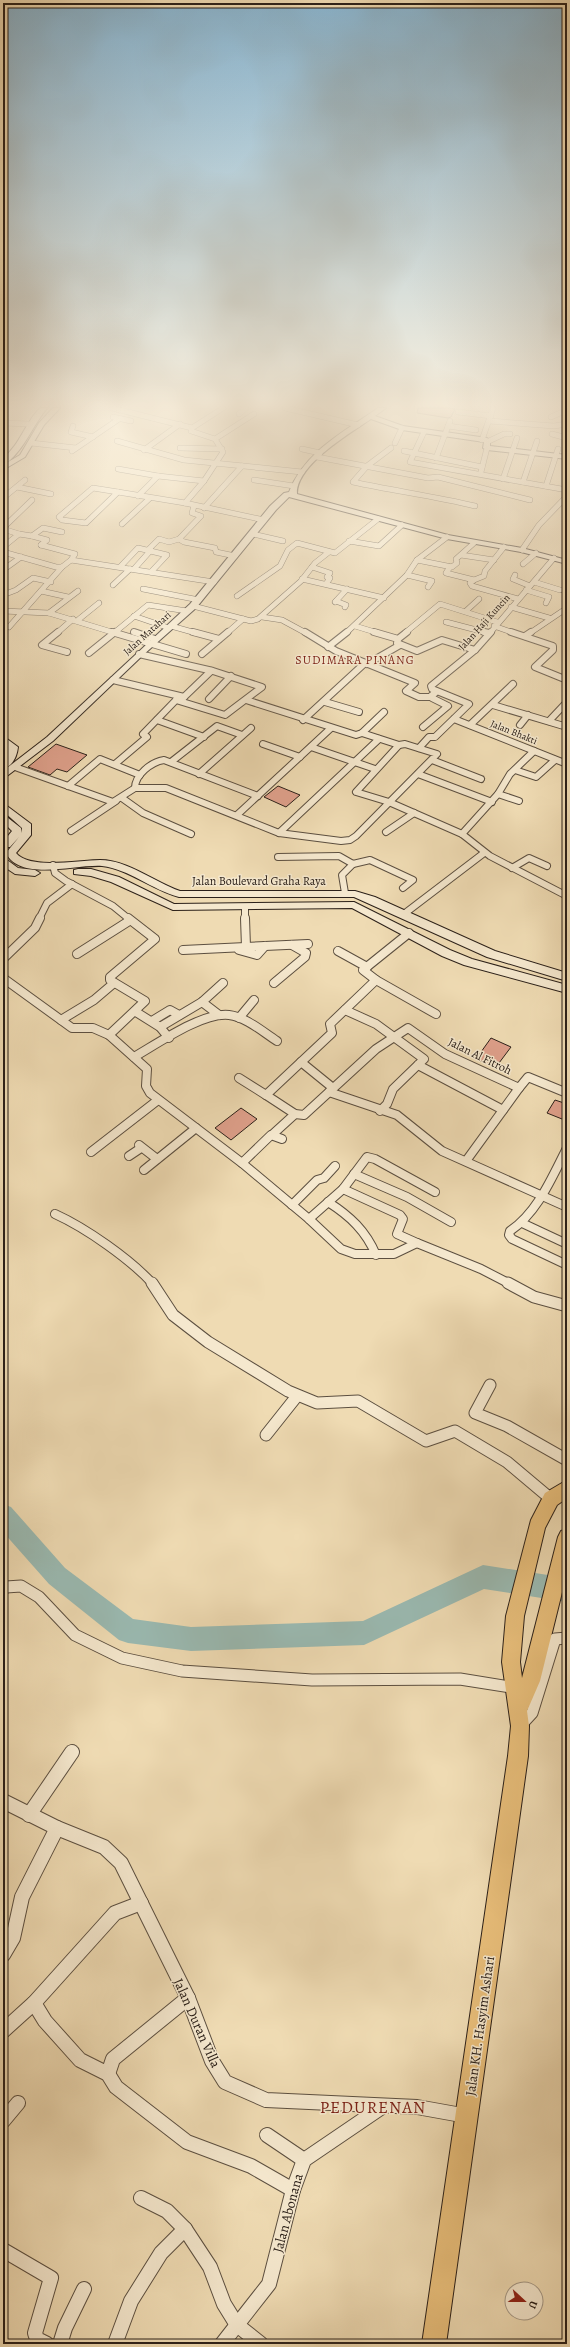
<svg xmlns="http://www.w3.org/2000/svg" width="570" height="2347" viewBox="0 0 570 2347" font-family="Alegreya,serif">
<rect width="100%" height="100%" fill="#efdbb3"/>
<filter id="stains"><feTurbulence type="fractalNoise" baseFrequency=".005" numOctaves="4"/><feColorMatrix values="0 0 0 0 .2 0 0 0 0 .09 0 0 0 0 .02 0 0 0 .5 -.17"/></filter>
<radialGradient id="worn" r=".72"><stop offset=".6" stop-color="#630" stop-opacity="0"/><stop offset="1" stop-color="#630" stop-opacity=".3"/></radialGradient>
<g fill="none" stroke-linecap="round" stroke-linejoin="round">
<polygon fill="#9abab2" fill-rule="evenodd" points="3,1504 11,1507 65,1568 133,1619 191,1627 363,1621 483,1565 567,1578 567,1602 484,1589 364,1645 191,1651 128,1643 119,1640 49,1584 3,1532"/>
</g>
<g fill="#dfa08b" stroke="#2b2019">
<polygon points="418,408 449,408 455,409 451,417 448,418 417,413"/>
<polygon points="56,744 87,755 67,772 57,769 50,775 28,767"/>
<polygon points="278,786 300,795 286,807 264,797"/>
<polygon points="491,1038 511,1047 496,1067 476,1059"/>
<polygon points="555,1100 567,1104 567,1121 547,1113"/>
<polygon points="241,1108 257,1119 231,1140 215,1128"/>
</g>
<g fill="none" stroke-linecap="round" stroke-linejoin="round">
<g stroke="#5c4f40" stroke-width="6">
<g id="street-far4">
<polyline points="112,408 192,428"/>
<polyline points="285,408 358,425"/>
<polyline points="458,412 491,416"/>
<polyline points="239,414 246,408"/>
<polyline points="113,417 131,421"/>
<polyline points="551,417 567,410"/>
<polyline points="489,421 554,426 567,424"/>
<polyline points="3,423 29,424"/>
<polyline points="73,426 71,432 93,437"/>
<polyline points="448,426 476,430"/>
<polyline points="192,428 223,408"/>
<polyline points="424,432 410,462 567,490"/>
<polyline points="552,434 567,438"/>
<polyline points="215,439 254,414"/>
<polyline points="482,440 493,408"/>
<polyline points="117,441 184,460 302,472"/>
<polyline points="489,441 504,434 510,434"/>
<polyline points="31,443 76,448"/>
<polyline points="395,443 402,428"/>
<polyline points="180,448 222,449"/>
<path d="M391 448 367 466 353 482C394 491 434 496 475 506"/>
<polyline points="302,449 320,453"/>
<polyline points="144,450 180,424"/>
<polyline points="72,451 119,419"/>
<polyline points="404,451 482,467"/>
<polyline points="317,457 428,478 438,477 530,500"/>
<polyline points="436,458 450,421"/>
<polyline points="118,469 158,476 138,496"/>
<polyline points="481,472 487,448"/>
<polyline points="158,476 204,481"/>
<polyline points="503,479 517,438"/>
<polyline points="254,480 294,486"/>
<polyline points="523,482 537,441"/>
<polyline points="546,486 558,449"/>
<polyline points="17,487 51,494"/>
<polygon points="93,488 118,492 86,523 62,520 59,517"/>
<polyline points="118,492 185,503 264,520"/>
<polyline points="3,498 25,480"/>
<polyline points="185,503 204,481 223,452 215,439 191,431 192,428"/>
<polyline points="194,506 192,513 201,516 179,539 184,542 215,548 216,552 235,556"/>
<polyline points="204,508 242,466"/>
<polyline points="122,524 150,498"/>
<polyline points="3,528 32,500"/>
<polyline points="3,529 19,534 3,547"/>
<polyline points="19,534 32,536 43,528 62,532"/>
<polyline points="253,534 283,541"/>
<polyline points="32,536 47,540 41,545"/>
<polyline points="349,541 379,546 402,525"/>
<polyline points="41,545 75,554 71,560"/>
<polyline points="148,550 159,539 169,542 179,539"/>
<polyline points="522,550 539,525 567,496"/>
<polyline points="3,552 56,567 62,567 71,560 214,582"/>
<polyline points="461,555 494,560"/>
<polyline points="417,560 452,567 457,563 456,559 474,543"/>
<polyline points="523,564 536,553"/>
<polyline points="120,567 138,548 167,555 151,572"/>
<polyline points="312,567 330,573 327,577 330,578 326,584"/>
<polyline points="450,567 446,573 474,580 470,583 472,586 518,599"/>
<polyline points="134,569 151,550"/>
<polyline points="3,570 21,557"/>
<polyline points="407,575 432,581 428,587"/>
<polyline points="515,575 513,579 530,586"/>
<polyline points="302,579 384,598"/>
<polyline points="474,580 484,576 485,571 504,547"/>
<polyline points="534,582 560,590"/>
<polyline points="113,585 130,569"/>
<polyline points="143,589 199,600"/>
<polyline points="526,590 549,597 546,603"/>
<polyline points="41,591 68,597"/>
<polyline points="3,595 16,590 33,578 51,582"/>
<polyline points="237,596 280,566 288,550 297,543 335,553 378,519"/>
<polyline points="336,601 346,605 345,607"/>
<polyline points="335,602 347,589"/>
<polyline points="193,606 251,621 258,619 301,581 315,563 329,552"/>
<polyline points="511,607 549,618"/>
<polyline points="3,611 49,613 115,633"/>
<polyline points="466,611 479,599"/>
<polyline points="49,613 78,591"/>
<polyline points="134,616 169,628"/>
<polyline points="262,617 282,620 306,633"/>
<polyline points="78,620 99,603"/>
<polyline points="446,622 488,633"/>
<polyline points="171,626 196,633"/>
<polyline points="355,626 378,633"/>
<polyline points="494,626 514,633"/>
<polyline points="9,627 62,567"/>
<polyline points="134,632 137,633"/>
<polyline points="57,633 73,619"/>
<polyline points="114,633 148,605 187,611"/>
<polyline points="227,633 243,619"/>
<polyline points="346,633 407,575 417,560 447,537"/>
<polyline points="405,633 440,604 497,622"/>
<polyline points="490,633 554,558"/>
<polyline points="530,633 567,608"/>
</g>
</g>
<g stroke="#5c4f40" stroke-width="8">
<g id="street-far3">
<polyline points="58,632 42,645 67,652"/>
<polyline points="112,632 186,654"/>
<polyline points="134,632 155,639"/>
<polyline points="193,632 219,639"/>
<polyline points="305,632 336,651 415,683 406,691 419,697 431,697"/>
<polyline points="374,632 398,639 407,632"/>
<polyline points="484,632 489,633"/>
<polyline points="511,632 553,646 553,650 535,667 567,680"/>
<polyline points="525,636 531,632"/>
<polyline points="398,639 397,643 417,651 442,640 475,650"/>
<polyline points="328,647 347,632"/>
<polyline points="89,653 115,632"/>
<polyline points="139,654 213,671 262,687 225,715 176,700"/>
<polyline points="202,654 228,632"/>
<polyline points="367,664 400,645"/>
<polyline points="113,680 184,697"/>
<polyline points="209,699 231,676"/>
<polyline points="246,700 356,735 362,733 384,712"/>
<polyline points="325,702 359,712"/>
<polyline points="493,705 567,727"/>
<polyline points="454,719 567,764"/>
<polyline points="157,720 204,737"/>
<polyline points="303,720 365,663"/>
<polyline points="549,721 565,704"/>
<polyline points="470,725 513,684"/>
<polyline points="520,725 528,715"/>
<polyline points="423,727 448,706 432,698 431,696 435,693"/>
<polyline points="362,733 399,745 356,792 389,802 462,834 490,856 567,896"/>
<polyline points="263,744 300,757"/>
<polyline points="311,747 375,769"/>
<polyline points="419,748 429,737 435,737 469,704 432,689 431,686 475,650 491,632"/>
<polyline points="432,760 481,779"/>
<polyline points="171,762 217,726 242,735"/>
<polyline points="115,764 147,737 143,734 176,700 184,697 211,671"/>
<polyline points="15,767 113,802 135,788 166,788 279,833 341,841 350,840 356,836 437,754 405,744 399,745"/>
<polyline points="515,770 536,777 555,760"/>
<polyline points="199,774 251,728"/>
<polyline points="418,774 492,802"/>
<polyline points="68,786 100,759 140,775"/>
<path d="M135 788C135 775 151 762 164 760L258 796"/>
<polyline points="498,794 519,801"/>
<polyline points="122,798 143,813 191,834"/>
<polyline points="237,815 331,728"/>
<polyline points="71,831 116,801"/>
<polyline points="386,832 414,813"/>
<polyline points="279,833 379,739"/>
<polyline points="462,834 498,794 510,774 534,751"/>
<polyline points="278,857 339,856 353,864 370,860 413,880 403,888"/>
<polyline points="53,865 55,873 66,881 113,906 129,919"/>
<polyline points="512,868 529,858 547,866"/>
<polyline points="345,893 342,875 353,864"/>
<polyline points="245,907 245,919"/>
<polyline points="404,914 484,853"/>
<polyline points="39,919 47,903 72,884"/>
</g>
</g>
<g stroke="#5c4f40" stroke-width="10">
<g id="street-far2">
<polyline points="245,918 246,947"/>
<polyline points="183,950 308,944"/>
<polyline points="239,950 257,955 265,946"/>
<polyline points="338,951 367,967"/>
<polyline points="77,954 129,921"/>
<polyline points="3,959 35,928 40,918"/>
<polyline points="3,978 72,1028 93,1028 109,1035 147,1069 146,1086 150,1093 242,1163 309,1219 341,1249 355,1254 394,1254 417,1243 481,1269 510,1284"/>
<polyline points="376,980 436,1014"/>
<polyline points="274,983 305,957 306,953 292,945"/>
<polyline points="202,1002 219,1015"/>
<polyline points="345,1010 376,1024 424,1059 393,1089 387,1104 380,1111"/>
<polyline points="136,1012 160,1027 169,1038"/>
<polyline points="239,1018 254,1000"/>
<polyline points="61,1020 94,1000 114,983"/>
<polyline points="152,1021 170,1010 179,1015"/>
<polyline points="160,1027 202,1002 223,983"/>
<polyline points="109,1035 145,1001 110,980 110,977 155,939 128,918"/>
<path d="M134 1057C157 1044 202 1012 229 1015 246 1017 263 1032 277 1041"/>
<polyline points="301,1062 333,1088"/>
<polyline points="418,1065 503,1110"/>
<polyline points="239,1078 266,1095 332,1033 330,1024 376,980 363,970 409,933"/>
<polyline points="329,1092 397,1115 442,1151 567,1207"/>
<polyline points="266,1095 295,1114 304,1115 376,1049 408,1028 445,1054 519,1088 528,1077 567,1093"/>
<polyline points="273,1134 295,1114"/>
<polyline points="139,1145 157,1159"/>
<path d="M567 1148C552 1177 538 1212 510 1231L509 1235 512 1239 567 1265"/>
<polyline points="91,1152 158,1100"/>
<polyline points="129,1156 141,1148"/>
<polyline points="466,1161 519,1088"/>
<polyline points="242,1163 271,1135 282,1139"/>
<polyline points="144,1170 196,1128"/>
<polyline points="354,1174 407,1197 451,1222"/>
<polyline points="343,1189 400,1215 403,1219 397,1234 417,1243"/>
<path d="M328 1202C350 1216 366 1231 376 1255"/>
<polyline points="292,1205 317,1180 324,1178 335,1166"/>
<path d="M55 1214C86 1228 130 1259 153 1284"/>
<polyline points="309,1219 343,1189 367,1157 375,1159 435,1192"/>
<polyline points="522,1223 567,1244"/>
</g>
</g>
<g stroke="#5c4f40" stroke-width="13">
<g id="street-far1">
<polyline points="152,1283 173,1315 208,1342 288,1391 317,1403 358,1401 426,1441 455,1431 507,1462 551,1499"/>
<polyline points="508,1283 534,1297 567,1306"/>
<polyline points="490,1385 475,1413 507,1426 567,1460"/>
<polyline points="266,1435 297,1396"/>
<polyline points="3,1590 6,1587 21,1586 39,1597 75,1635 122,1658 182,1671 312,1680 460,1679 516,1688"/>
<polyline points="520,1726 532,1713 555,1639 567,1638"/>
</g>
</g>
<g stroke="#5c4f40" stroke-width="16">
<g id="street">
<polyline points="3,1801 57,1828 104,1847 121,1863 188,1998 212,2061 225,2082 266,2100 417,2107 467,2116"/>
<polyline points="29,1815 72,1752"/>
<polyline points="3,1955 13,1938 22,1897 57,1828"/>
<polyline points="34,2003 45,2021 80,2060 108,2074 116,2087 187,2142 251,2166 293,2190"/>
<polyline points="3,2031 34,2003 115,1913 141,1903"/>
<polyline points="108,2074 113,2059 188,1998"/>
<polyline points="3,2121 18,2103"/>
<polyline points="267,2135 304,2160"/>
<polyline points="141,2198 167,2211 185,2229 210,2267 224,2304 237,2325 261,2344"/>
<polyline points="3,2250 51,2278 35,2333 37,2339 47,2344"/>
<polyline points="60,2344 65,2328 84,2289"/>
<polyline points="115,2344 131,2301 161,2253 185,2229"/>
<polyline points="222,2344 269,2284 293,2190 304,2160 382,2107"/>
</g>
</g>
<g stroke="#2b2019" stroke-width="2">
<g id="secondary">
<path d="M40 408H47C33 425 25 448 8 462H3V458C20 445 25 423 40 408Z"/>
<polygon points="53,408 60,408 44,425 25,457 3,470 3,465 20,455 39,423"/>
<path d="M378 408H386L375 416 403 426 487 438 490 440V446L567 455V459L487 450 483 448 484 442 402 430 371 419C349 434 296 465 297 494L448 535 522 548 567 560V564L521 552 447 539 289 497 276 510 196 608 142 656 53 741 3 779V771L47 737 190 604 270 506 284 493 289 492C305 451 344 432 378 408Z"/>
<path d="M3 736 18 747C17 756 13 766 3 769V760L7 755 8 748 3 744Z"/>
<path d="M3 803 31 824V835L16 853C30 870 79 860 100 860 128 860 154 882 180 891H355L375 897 495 951 567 973V981L487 957 354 897H179C152 890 129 869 102 866 76 864 20 882 6 853L19 837 10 847H3V842L12 831 3 822V814L21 828V833L22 828 3 811Z"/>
<polygon points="3,857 18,868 35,870 40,873 35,876 15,874 3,866"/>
<polygon points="78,869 91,869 119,877 174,904 354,902 450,950 472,959 567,985 567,993 464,965 442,956 352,908 173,910 111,882 91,876 74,874 74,870"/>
</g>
</g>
<g stroke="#2b2019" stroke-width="2">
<polygon id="primary" points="567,1480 567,1498 557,1505 545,1528 524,1616 520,1662 522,1678 558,1537 561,1531 567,1529 567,1572 540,1681 527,1711 529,1726 528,1756 446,2344 422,2344 508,1756 511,1726 502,1662 506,1616 531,1520 545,1493"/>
</g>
<use href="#street-far4" stroke="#f5e8ce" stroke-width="5"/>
<use href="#street-far3" stroke="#f5e8ce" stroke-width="6"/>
<use href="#street-far2" stroke="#f5e8ce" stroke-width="8"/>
<use href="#street-far1" stroke="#f5e8ce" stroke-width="11"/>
<use href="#street" stroke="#f5e8ce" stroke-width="14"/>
<use href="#secondary" fill="#f5e8ce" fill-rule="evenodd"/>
<use href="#primary" fill="#e8be7a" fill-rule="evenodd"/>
</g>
<linearGradient id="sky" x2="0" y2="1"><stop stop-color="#89b6d2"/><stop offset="0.55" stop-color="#f8efdd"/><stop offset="1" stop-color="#f8efdd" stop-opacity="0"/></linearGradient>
<rect width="570" height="737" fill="url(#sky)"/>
<g text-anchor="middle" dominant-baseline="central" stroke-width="3" stroke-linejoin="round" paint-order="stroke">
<g font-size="10" fill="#2b2019" stroke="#f5e8ce">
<text transform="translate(484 622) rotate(-48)">Jalan Haji Kuncin</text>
<text transform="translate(147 633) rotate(-42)">Jalan Matahari</text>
<text transform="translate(514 732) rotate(22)">Jalan Bhakti</text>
</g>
<g font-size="12" letter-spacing="1" fill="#7a1f14" stroke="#f5e8ce">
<text x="355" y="660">SUDIMARA PINANG</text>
</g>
<g font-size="12" fill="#2b2019" stroke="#f5e8ce">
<text x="259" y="881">Jalan Boulevard Graha Raya</text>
<text transform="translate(480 1056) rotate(26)">Jalan Al Fitroh</text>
</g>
<g font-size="14" fill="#2b2019" stroke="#f5e8ce">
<text transform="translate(197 2023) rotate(66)">Jalan Duran Villa</text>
<text transform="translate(480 2026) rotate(-82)">Jalan KH. Hasyim Ashari</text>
<text transform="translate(288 2213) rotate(-75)">Jalan Abonana</text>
</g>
<g font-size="17" letter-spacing="1" fill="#7a1f14" stroke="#f5e8ce">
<text x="373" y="2107">PEDURENAN</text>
</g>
</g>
<rect width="570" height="2347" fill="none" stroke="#efdbb3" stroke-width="16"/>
<rect x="4" y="4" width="562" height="2339" fill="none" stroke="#2b2019" stroke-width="2"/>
<rect x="8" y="8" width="554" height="2331" fill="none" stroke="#2b2019"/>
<g transform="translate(524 2301) rotate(112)"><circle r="19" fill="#f5e8ce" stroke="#a49886"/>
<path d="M0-3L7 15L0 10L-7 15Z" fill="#8f2418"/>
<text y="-6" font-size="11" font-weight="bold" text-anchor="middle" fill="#2b2019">U</text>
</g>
<rect width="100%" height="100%" filter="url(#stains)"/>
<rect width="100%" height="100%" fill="url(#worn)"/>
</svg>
